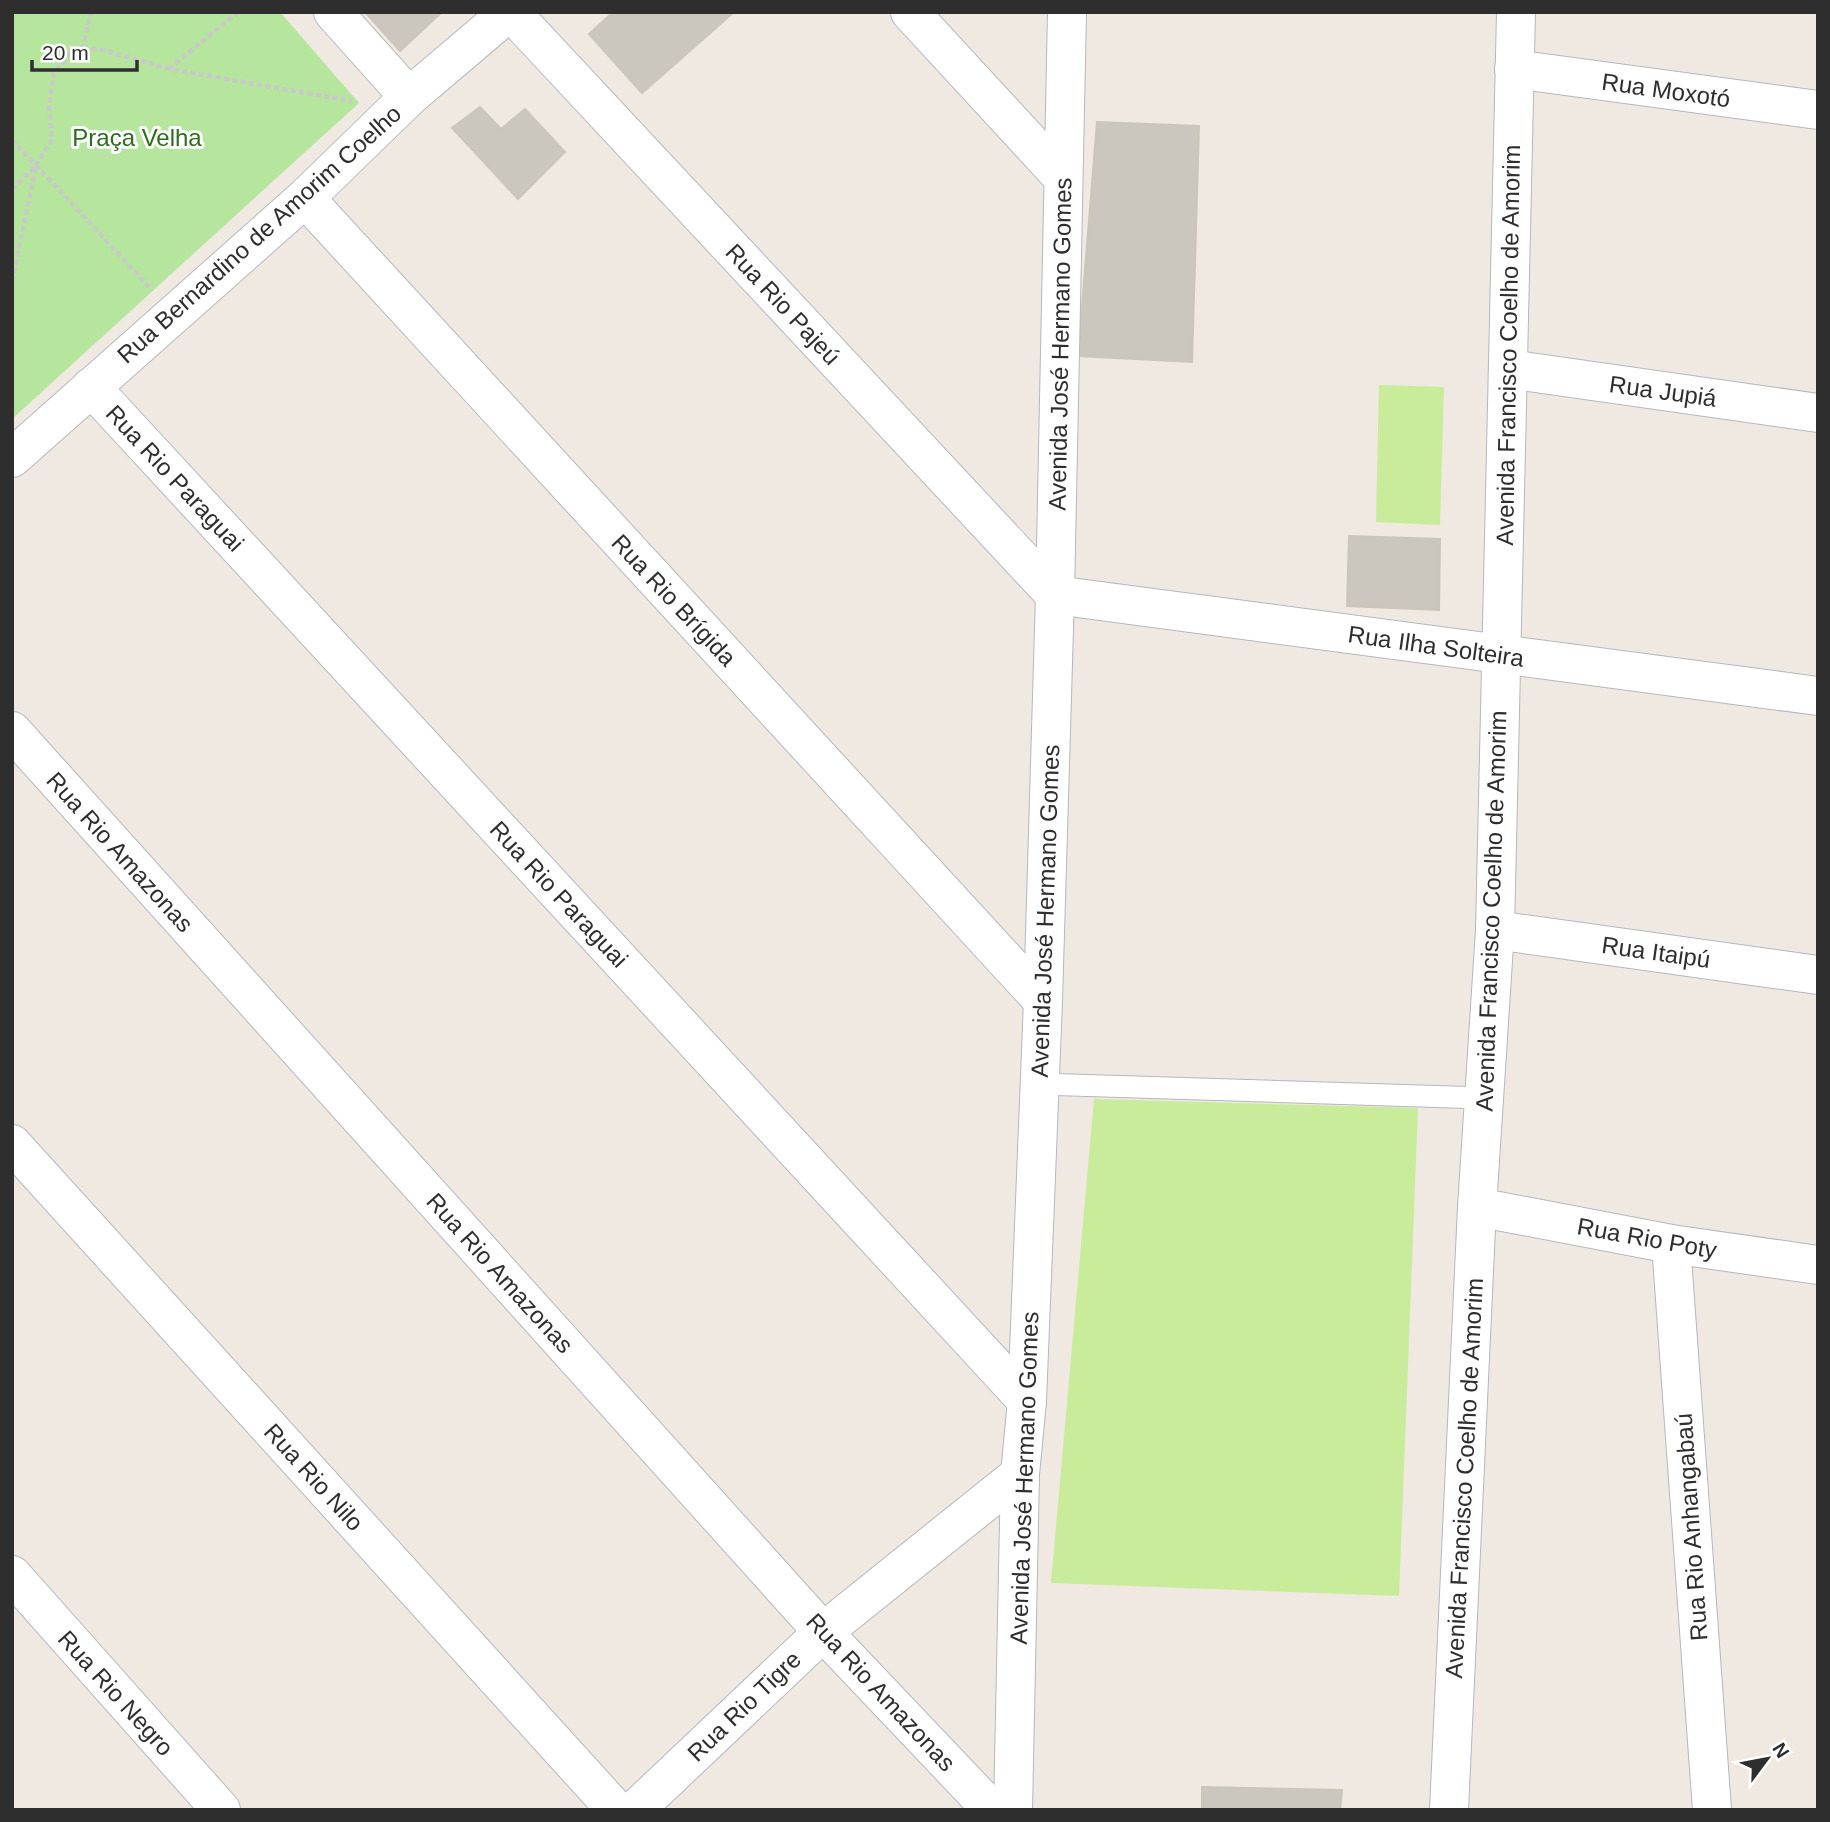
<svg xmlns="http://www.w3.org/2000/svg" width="1830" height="1822" viewBox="0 0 1830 1822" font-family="Arial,sans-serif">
<rect width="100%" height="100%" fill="#efe9e1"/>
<polygon fill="#b6e59e" points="12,12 280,12 359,103 12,419"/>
<g fill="#c9ec9a">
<polygon points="1379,385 1444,387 1440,525 1376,522"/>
<polygon points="1094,1099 1418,1108 1399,1596 1051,1583"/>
</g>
<g fill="#cbc7bf" stroke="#cbc5ba" stroke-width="2">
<polygon points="365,12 442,12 400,51"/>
<polygon points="613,12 734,12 642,93 589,34"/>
<polygon points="480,107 501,129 525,109 565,152 518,199 452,128"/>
<polygon points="1097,122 1199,126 1192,362 1078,356"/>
<polygon points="1349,536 1440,539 1439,610 1347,606"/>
<polygon points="1202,1787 1342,1790 1340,1810 1202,1810"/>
</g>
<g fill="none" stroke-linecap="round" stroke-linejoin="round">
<g stroke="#b4b7c1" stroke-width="23">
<polyline id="lane" points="1040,1084 1484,1098"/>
</g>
<g stroke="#b4b7c1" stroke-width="40">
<g id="street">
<polyline points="333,12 409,97"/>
<polyline points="511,12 1055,595 1818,696"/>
<polyline points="910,12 1063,178"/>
<polyline points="1514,69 1818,110"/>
<polyline points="305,198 1043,1001"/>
<polyline points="1508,369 1818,413"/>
<polyline points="91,387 1027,1401"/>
<polyline points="12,731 823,1632 992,1810"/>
<polyline points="1495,930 1818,975"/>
<polyline points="12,1144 616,1810"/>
<polyline points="1477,1207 1671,1244 1818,1265"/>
<polyline points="1671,1244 1712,1810"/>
<polyline points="12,1575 221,1810"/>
<polyline points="635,1810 823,1632 1020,1474"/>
</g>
</g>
<g stroke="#b4b7c1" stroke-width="40">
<g id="secondary">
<polyline points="12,458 305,198 409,97 509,12"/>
<polyline points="1013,1810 1020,1474 1027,1401 1043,1001 1055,595 1067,12"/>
<polyline points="1449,1810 1477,1207 1495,930 1516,12"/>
</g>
</g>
<g stroke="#c9c9c9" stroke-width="4.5" stroke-dasharray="5 3.5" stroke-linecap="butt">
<polyline points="83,48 103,50 169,69 352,101"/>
<polyline points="169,69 238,12"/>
<polyline points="12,140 36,165 52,140 49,107 54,73 70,54 83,48 91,12"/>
<polyline points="36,165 150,288"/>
<polyline points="12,189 36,166"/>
<polyline points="12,281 36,166"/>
</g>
<use href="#lane" stroke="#fff" stroke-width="21"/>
<use href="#street" stroke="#fff" stroke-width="38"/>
<use href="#secondary" stroke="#fff" stroke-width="38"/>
</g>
<g text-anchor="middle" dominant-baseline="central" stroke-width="6" stroke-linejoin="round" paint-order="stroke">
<g font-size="24" fill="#2e2e2e" stroke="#fff">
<text transform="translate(1666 90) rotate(8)">Rua Moxotó</text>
<text transform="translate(259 234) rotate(-42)">Rua Bernardino de Amorim Coelho</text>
<text transform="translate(783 304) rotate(47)">Rua Rio Pajeú</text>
<text transform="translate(1060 344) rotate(-89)">Avenida José Hermano Gomes</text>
<text transform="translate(1508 345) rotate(-89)">Avenida Francisco Coelho de Amorim</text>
<text transform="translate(1663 391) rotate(8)">Rua Jupiá</text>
<text transform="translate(175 478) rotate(47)">Rua Rio Paraguai</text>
<text transform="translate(674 600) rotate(47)">Rua Rio Brígida</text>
<text transform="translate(1436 646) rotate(8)">Rua Ilha Solteira</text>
<text transform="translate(120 852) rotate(48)">Rua Rio Amazonas</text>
<text transform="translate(559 894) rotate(47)">Rua Rio Paraguai</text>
<text transform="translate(1045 911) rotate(-88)">Avenida José Hermano Gomes</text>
<text transform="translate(1491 911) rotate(-88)">Avenida Francisco Coelho de Amorim</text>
<text transform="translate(1656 952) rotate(8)">Rua Itaipú</text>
<text transform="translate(1647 1238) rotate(10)">Rua Rio Poty</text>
<text transform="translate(500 1273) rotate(48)">Rua Rio Amazonas</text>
<text transform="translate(314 1477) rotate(48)">Rua Rio Nilo</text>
<text transform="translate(1024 1478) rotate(-88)">Avenida José Hermano Gomes</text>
<text transform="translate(1464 1478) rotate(-87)">Avenida Francisco Coelho de Amorim</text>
<text transform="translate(1691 1527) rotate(-94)">Rua Rio Anhangabaú</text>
<text transform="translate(881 1692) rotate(47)">Rua Rio Amazonas</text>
<text transform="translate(116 1693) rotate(48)">Rua Rio Negro</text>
<text transform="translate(744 1706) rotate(-44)">Rua Rio Tigre</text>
</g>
<g font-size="24" fill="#2c6e1b" stroke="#fff">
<text x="137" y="137">Praça Velha</text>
</g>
</g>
<rect width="1830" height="1822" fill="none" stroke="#2e2e2e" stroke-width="28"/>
<g transform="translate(1767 1759) rotate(58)" stroke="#ffffff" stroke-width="5" paint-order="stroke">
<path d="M0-5L12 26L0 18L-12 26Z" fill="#2e2e2e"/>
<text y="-10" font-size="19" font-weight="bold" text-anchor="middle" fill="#2e2e2e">N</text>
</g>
<path d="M32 60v10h105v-10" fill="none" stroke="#2e2e2e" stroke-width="3.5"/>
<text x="42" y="60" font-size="21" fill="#2e2e2e" stroke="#ffffff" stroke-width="5" paint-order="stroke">20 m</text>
</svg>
